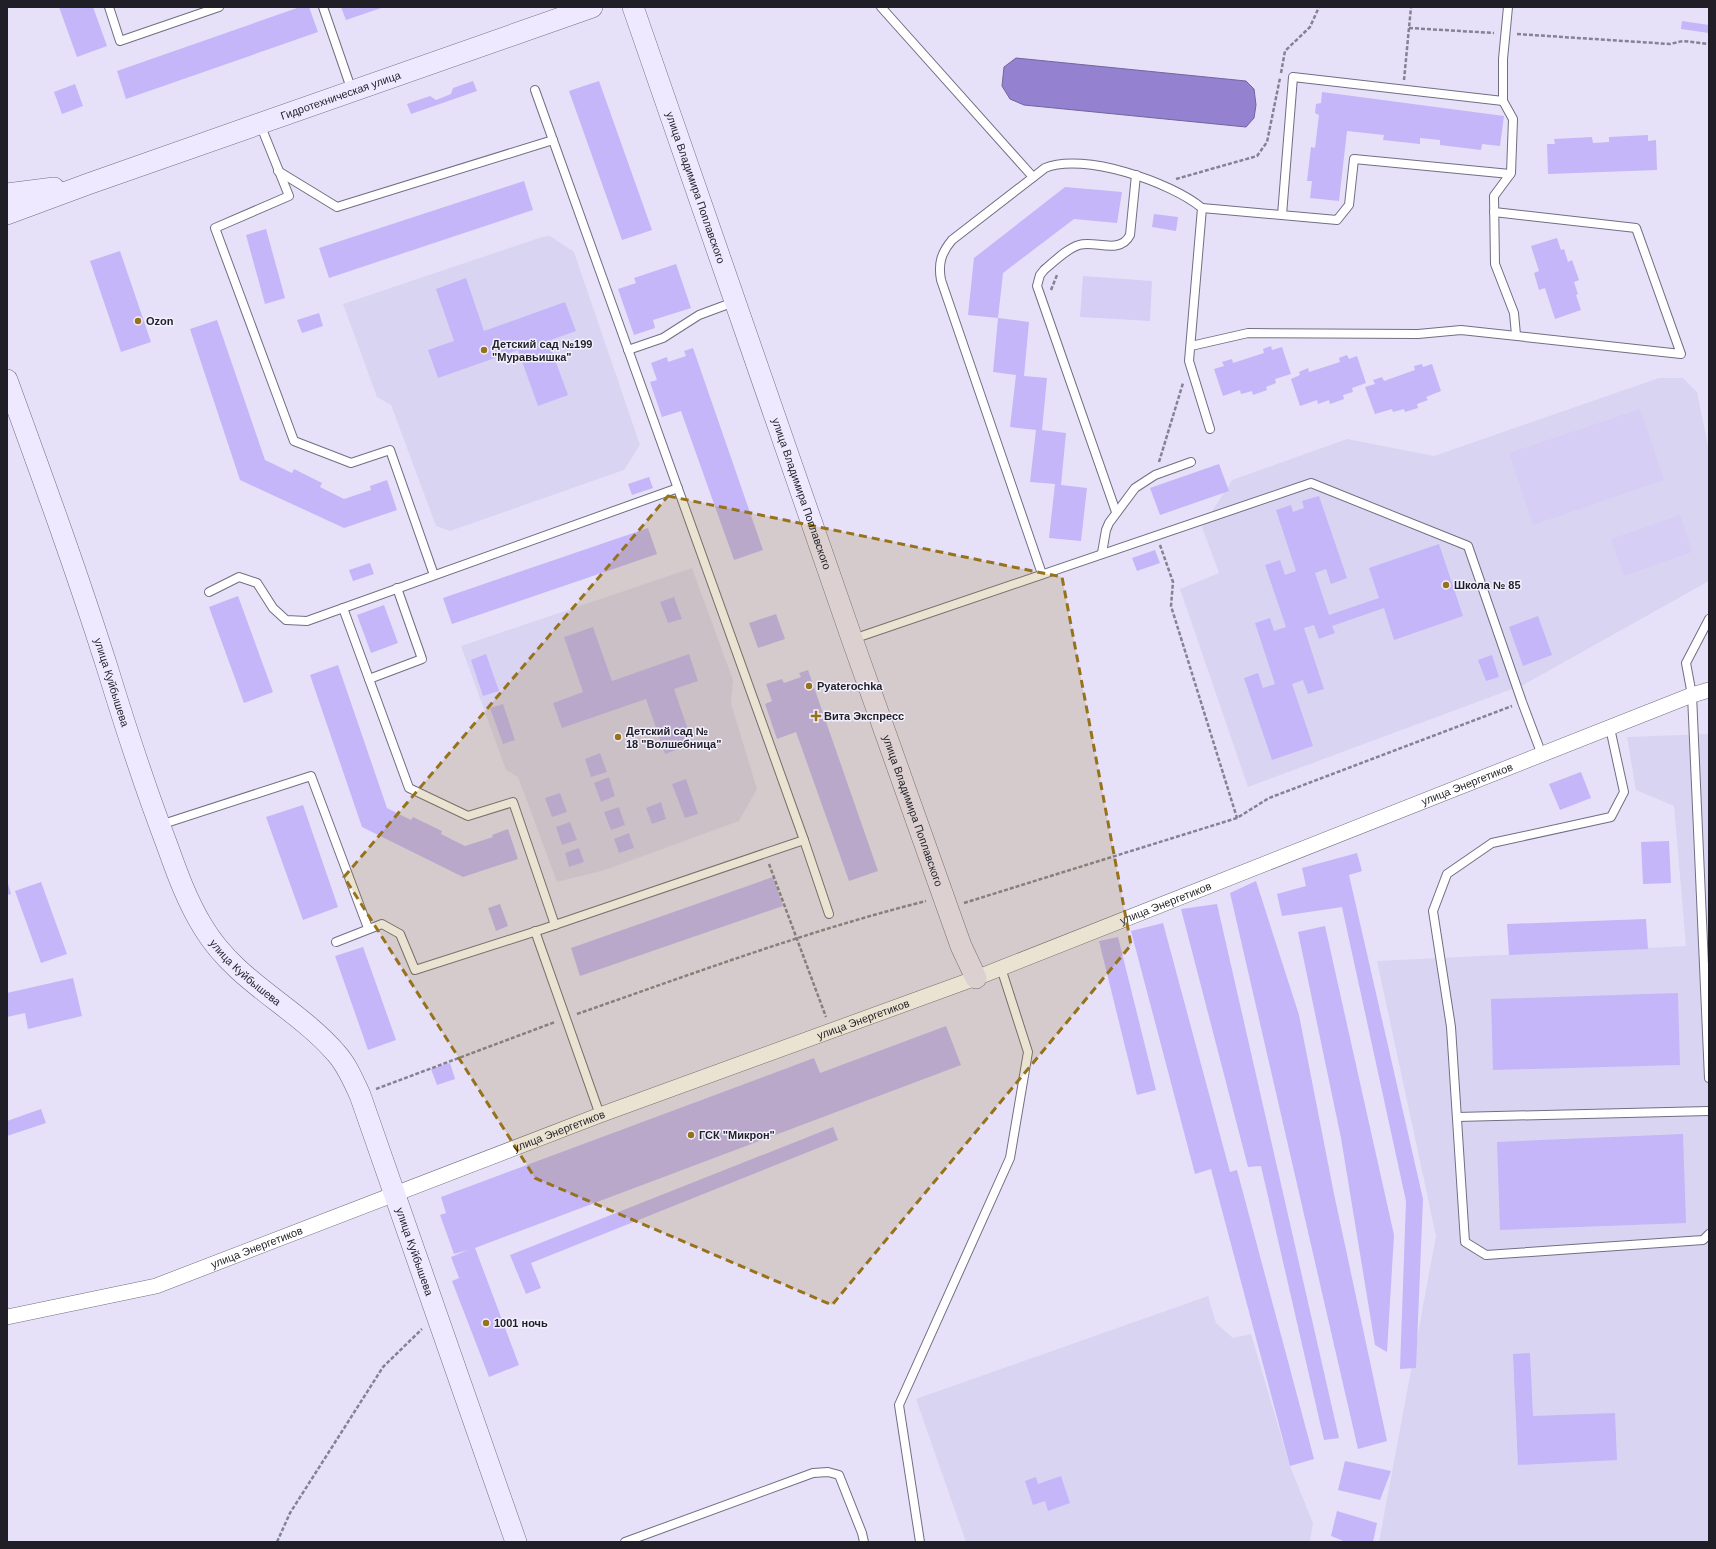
<svg xmlns="http://www.w3.org/2000/svg" width="1716" height="1549" viewBox="0 0 1716 1549" font-family="Helvetica,sans-serif">
<rect width="100%" height="100%" fill="#e6e1f9"/>
<g fill="#dad4f3">
<polygon points="550,236 574,252 640,445 624,470 450,531 436,526 391,405 377,397 343,304 542,237"/>
<polygon points="1659,378 1683,378 1697,392 1709,451 1709,581 1523,685 1248,787 1180,589 1219,573 1202,527 1232,480 1347,439 1434,456"/>
<polygon points="692,568 733,680 731,703 757,789 739,821 605,870 557,882 518,777 506,770 461,646"/>
<polygon points="1709,734 1709,1542 1379,1542 1436,1236 1377,961 1686,946 1674,806 1636,790 1627,737"/>
<polygon points="1208,1296 1216,1323 1233,1338 1251,1334 1290,1466 1313,1523 1310,1541 1306,1542 966,1542 916,1399"/>
</g>
<g fill="#d6cef5">
<polygon points="1083,276 1152,281 1150,321 1080,317"/>
<polygon points="1640,409 1664,480 1533,525 1509,453"/>
<polygon points="1680,515 1692,552 1624,576 1611,539"/>
</g>
<polygon fill="#9481d0" stroke="#71649d" points="1016,58 1246,81 1254,89 1256,105 1254,118 1246,127 1024,105 1010,99 1002,86 1004,67"/>
<g fill="#c4b6f8">
<polygon points="59,7 93,7 107,46 77,57"/>
<polygon points="300,7 309,7 318,32 126,99 117,71"/>
<polygon points="341,7 384,7 346,20"/>
<polygon points="1682,21 1709,25 1709,33 1681,29"/>
<polygon points="473,81 477,91 411,114 407,104 430,96 436,100 451,94 453,88"/>
<polygon points="599,81 652,230 622,240 569,91"/>
<polygon points="75,84 83,106 62,114 54,92"/>
<polygon points="1322,92 1504,116 1500,146 1482,144 1481,150 1440,145 1440,140 1420,138 1420,144 1383,140 1384,135 1347,131 1339,201 1310,198 1312,181 1307,181 1311,147 1315,148 1319,115 1315,113 1316,104 1321,103"/>
<polygon points="1648,135 1648,141 1656,140 1657,170 1548,174 1547,144 1555,144 1554,139 1592,137 1593,143 1609,142 1609,137"/>
<polygon points="524,181 533,210 329,278 319,248"/>
<polygon points="1065,187 1122,192 1117,223 1074,219 1003,273 998,318 968,315 974,258"/>
<polygon points="1154,214 1178,217 1176,231 1152,227"/>
<polygon points="266,229 285,298 265,304 246,235"/>
<polygon points="1557,238 1561,250 1564,249 1568,262 1572,260 1579,280 1574,282 1578,294 1576,295 1581,310 1555,319 1545,288 1539,290 1534,273 1539,271 1531,246"/>
<polygon points="120,251 151,342 121,352 90,261"/>
<polygon points="676,264 691,308 653,320 655,328 634,335 618,289 636,283 634,278"/>
<polygon points="466,278 484,331 565,302 576,331 548,341 568,395 538,406 518,350 438,378 428,350 454,341 436,289"/>
<polygon points="319,313 323,326 302,333 297,320"/>
<polygon points="998,318 1029,322 1024,376 1047,378 1042,430 1066,433 1061,485 1087,488 1081,541 1049,538 1055,484 1030,482 1036,430 1010,427 1016,375 993,372"/>
<polygon points="217,320 265,460 292,473 294,469 322,483 320,487 344,499 371,490 370,486 387,480 397,510 344,528 240,480 190,329"/>
<polygon points="1271,346 1272,350 1282,347 1291,374 1275,379 1276,383 1266,387 1267,390 1253,395 1252,391 1241,394 1240,390 1223,396 1214,369 1224,366 1222,362 1232,359 1233,363 1264,353 1263,349"/>
<polygon points="693,348 763,550 734,560 681,411 662,417 650,382 657,380 651,363 667,357 668,362 686,356 684,351"/>
<polygon points="1347,355 1349,359 1357,356 1366,383 1352,388 1353,392 1343,395 1344,399 1330,404 1329,400 1318,404 1317,400 1300,406 1291,379 1300,375 1299,372 1308,368 1309,372 1340,362 1339,358"/>
<polygon points="1422,364 1423,367 1432,364 1441,391 1426,397 1428,400 1417,404 1418,408 1405,412 1404,409 1393,412 1392,409 1375,414 1365,387 1375,384 1373,380 1382,377 1384,381 1415,370 1414,366"/>
<polygon points="1219,464 1229,491 1160,515 1150,488"/>
<polygon points="649,477 653,488 632,495 628,484"/>
<polygon points="1319,496 1347,578 1331,584 1326,569 1315,573 1329,615 1379,598 1369,568 1439,544 1463,616 1394,640 1384,608 1332,626 1335,633 1319,639 1314,625 1304,628 1324,689 1308,694 1303,680 1292,684 1313,746 1272,760 1244,678 1258,673 1263,688 1275,684 1255,623 1270,618 1274,631 1286,627 1265,565 1280,560 1285,575 1296,571 1276,510 1291,505 1293,512 1304,508 1302,501"/>
<polygon points="648,528 657,554 452,624 443,598"/>
<polygon points="1155,550 1160,563 1137,571 1132,558"/>
<polygon points="370,563 374,574 353,581 349,570"/>
<polygon points="238,596 273,692 244,703 209,607"/>
<polygon points="674,597 682,619 668,623 660,602"/>
<polygon points="384,605 398,643 371,653 357,615"/>
<polygon points="776,614 785,639 758,648 749,623"/>
<polygon points="1538,616 1552,655 1523,666 1509,627"/>
<polygon points="593,627 612,681 689,654 698,681 674,689 693,744 665,754 646,699 562,728 553,703 583,692 564,637"/>
<polygon points="486,654 499,691 483,696 471,660"/>
<polygon points="1492,655 1499,677 1486,681 1478,660"/>
<polygon points="338,665 387,808 411,820 413,817 442,831 441,834 465,846 493,837 492,835 508,829 518,859 463,877 362,827 310,675"/>
<polygon points="808,670 878,871 849,881 796,732 777,739 765,704 772,701 766,684 782,679 784,683 801,677 799,673"/>
<polygon points="503,704 515,740 503,744 490,708"/>
<polygon points="600,753 607,772 591,777 585,759"/>
<polygon points="1581,772 1591,798 1560,810 1549,784"/>
<polygon points="609,777 615,796 601,802 594,783"/>
<polygon points="686,779 698,814 685,818 672,784"/>
<polygon points="560,793 567,812 552,817 545,798"/>
<polygon points="661,802 666,819 652,824 646,808"/>
<polygon points="303,805 338,907 303,920 266,817"/>
<polygon points="619,807 625,825 611,830 604,812"/>
<polygon points="570,822 577,840 562,845 556,827"/>
<polygon points="629,833 634,848 619,853 614,839"/>
<polygon points="1669,841 1671,883 1643,884 1641,842"/>
<polygon points="579,848 584,862 569,867 565,853"/>
<polygon points="1357,853 1362,871 1349,875 1423,1199 1416,1368 1400,1369 1406,1201 1342,907 1282,916 1277,894 1306,886 1302,868"/>
<polygon points="773,877 783,906 580,976 571,948"/>
<polygon points="7,880 11,894 7,895"/>
<polygon points="1256,881 1299,1015 1334,1194 1387,1441 1358,1449 1230,893"/>
<polygon points="41,882 67,954 41,963 15,891"/>
<polygon points="500,904 508,926 496,931 488,908"/>
<polygon points="1217,904 1339,1438 1324,1440 1261,1166 1248,1167 1181,909"/>
<polygon points="1646,919 1648,949 1509,955 1507,924"/>
<polygon points="1163,923 1230,1172 1237,1170 1314,1459 1290,1466 1211,1169 1195,1174 1131,931"/>
<polygon points="1325,926 1394,1235 1387,1352 1375,1345 1341,1138 1298,932"/>
<polygon points="1118,937 1156,1090 1137,1095 1099,941"/>
<polygon points="363,947 396,1040 368,1050 335,956"/>
<polygon points="73,978 82,1016 28,1029 25,1013 7,1017 7,993"/>
<polygon points="1678,993 1680,1065 1493,1070 1491,999"/>
<polygon points="946,1026 961,1065 475,1248 519,1365 489,1377 452,1281 459,1278 451,1257 468,1250 454,1254 440,1215 446,1213 441,1197 814,1058 820,1073"/>
<polygon points="450,1063 455,1079 437,1085 431,1069"/>
<polygon points="41,1109 46,1123 7,1136 7,1121"/>
<polygon points="833,1127 838,1140 531,1263 541,1288 526,1294 510,1255"/>
<polygon points="1683,1134 1686,1223 1500,1230 1497,1142"/>
<polygon points="1530,1353 1533,1416 1615,1413 1617,1460 1518,1465 1513,1354"/>
<polygon points="1345,1461 1391,1471 1380,1500 1338,1490"/>
<polygon points="1061,1476 1070,1503 1048,1511 1045,1501 1033,1505 1025,1481 1036,1477 1038,1484"/>
<polygon points="1337,1511 1377,1523 1373,1542 1346,1542 1331,1536"/>
</g>
<g fill="none" stroke-linecap="round" stroke-linejoin="round">
<g stroke="#726e82" stroke-width="10">
<g id="lane">
<polyline points="109,7 120,41 219,7"/>
<polyline points="323,7 352,91"/>
<polyline points="881,7 1033,177"/>
<polyline points="1508,7 1503,59 1503,101 1513,119 1511,173 1494,196 1495,264 1514,313 1516,335"/>
<polyline points="535,90 804,840"/>
<polyline points="260,124 289,196 215,228 294,441 351,463 390,450 434,575"/>
<polyline points="278,171 337,207 553,140"/>
<polyline points="1202,208 1337,220 1349,205 1354,159 1510,174"/>
<polyline points="1282,215 1293,77 1503,101"/>
<polyline points="1191,346 1248,333 1418,334 1461,330 1681,354 1636,228 1494,212"/>
<polyline points="628,350 663,338 699,315 734,302"/>
<path d="M1116 512 1037 286 1040 275 1044 270C1054 262 1066 249 1079 245 1095 240 1120 255 1130 235L1136 175"/>
<polyline points="1102,553 1106,530 1109,523 1135,488 1155,475 1191,462"/>
<path d="M1042 574 941 280C938 264 941 253 952 240L1045 168C1083 152 1171 182 1202 208L1189 361 1210 429"/>
<polyline points="209,592 239,577 257,583 273,608 286,620 307,621 678,488"/>
<polyline points="343,608 409,788 468,816 513,802 555,925"/>
<polyline points="1709,619 1686,663 1692,695 1709,1078"/>
<polyline points="853,639 1311,483 1468,546 1522,702 1542,755"/>
<polyline points="369,679 422,659 397,588"/>
<polyline points="1610,728 1624,792 1611,817 1492,843 1447,874 1433,911 1451,1027 1465,1242 1486,1255 1703,1240 1709,1234"/>
<polyline points="160,825 311,776 368,928"/>
<polyline points="535,931 600,1115"/>
<polyline points="336,942 382,924 400,934 415,970 543,929 804,840 829,914"/>
<polyline points="1457,1117 1709,1111"/>
<polyline points="625,1542 813,1473 828,1472 839,1475 862,1533 864,1542"/>
<polyline points="920,1542 899,1405 1010,1158 1028,1052 1001,968"/>
</g>
</g>
<g stroke="#726e82" stroke-width="16">
<g id="street">
<path id="s1" d="M7 1317 156 1286 600 1115 976 978 1692 695 1709 690"/>
</g>
</g>
<g stroke="#726e82" stroke-width="22">
<g id="secondary">
<path id="s2" d="M633 7 852 639 961 946 976 978"/>
<polyline points="7,194 54,188"/>
<path id="s3" d="M7 214 88 184 592 7"/>
<path id="s4" d="M7 380C42 476 77 572 108 670 126 729 145 787 167 845 177 873 187 901 203 927 236 982 295 1006 336 1053 347 1065 353 1080 360 1095L516 1542"/>
</g>
</g>
<g stroke="#858293" stroke-width="2.5" stroke-dasharray="4 2" stroke-linecap="butt">
<polyline points="1409,28 1494,33"/>
<polyline points="1517,34 1670,44 1683,41 1709,44"/>
<polyline points="1281,73 1285,51 1310,27 1319,7"/>
<polyline points="1404,80 1411,7"/>
<polyline points="1176,179 1257,156 1267,142 1280,78"/>
<polyline points="1051,290 1057,275"/>
<polyline points="1159,462 1183,383"/>
<polyline points="1160,545 1173,582 1171,606 1237,818"/>
<polyline points="769,864 826,1017"/>
<polyline points="964,903 1237,818 1269,798 1512,706"/>
<path d="M577 1014C692 974 807 931 926 901"/>
<polyline points="376,1089 555,1022"/>
<polyline points="277,1542 290,1513 383,1367 422,1329"/>
</g>
<use href="#lane" stroke="#fff" stroke-width="8"/>
<use href="#street" stroke="#fff" stroke-width="15"/>
<use href="#secondary" stroke="#eee9fe" stroke-width="21"/>
</g>
<path fill="#96721b" fill-opacity="0.2" stroke="#96721b" stroke-width="3" stroke-dasharray="8 5" stroke-linejoin="round" d="M668 496 1062 577 1131 945 832 1305 535 1178 344 877Z"/>
<g fill="#96721b" stroke="#f3f0fe" stroke-width="1.5">
<circle cx="138" cy="321" r="4"/>
<circle cx="484" cy="350" r="4"/>
<circle cx="1446" cy="585" r="4"/>
<circle cx="809" cy="686" r="4"/>
<path d="M814 710h4v4h4v4h-4v4h-4v-4h-4v-4h4z"/>
<circle cx="618" cy="737" r="4"/>
<circle cx="691" cy="1135" r="4"/>
<circle cx="486" cy="1323" r="4"/>
</g>
<g text-anchor="middle" dominant-baseline="central" stroke-width="3" stroke-linejoin="round" paint-order="stroke">
<g font-size="11" fill="#201f27" stroke="#f3f0fe">
<text stroke="none"><textPath href="#s3" startOffset="354">Гидротехническая улица</textPath></text>
<text stroke="none"><textPath href="#s2" startOffset="191">улица Владимира Поплавского</textPath></text>
<text stroke="none"><textPath href="#s2" startOffset="515">улица Владимира Поплавского</textPath></text>
<text stroke="none"><textPath href="#s4" startOffset="320">улица Куйбышева</textPath></text>
<text stroke="none"><textPath href="#s1" startOffset="1556">улица Энергетиков</textPath></text>
<text stroke="none"><textPath href="#s2" startOffset="851">улица Владимира Поплавского</textPath></text>
<text stroke="none"><textPath href="#s1" startOffset="1232">улица Энергетиков</textPath></text>
<text stroke="none"><textPath href="#s4" startOffset="644">улица Куйбышева</textPath></text>
<text stroke="none"><textPath href="#s1" startOffset="908">улица Энергетиков</textPath></text>
<text stroke="none"><textPath href="#s1" startOffset="584">улица Энергетиков</textPath></text>
<text stroke="none"><textPath href="#s1" startOffset="260">улица Энергетиков</textPath></text>
<text stroke="none"><textPath href="#s4" startOffset="980">улица Куйбышева</textPath></text>
</g>
<g font-size="11" font-weight="bold" fill="#201f27" stroke="#f3f0fe" text-anchor="start">
<text x="146" y="321">Ozon</text>
<text x="492" y="344">Детский сад №199<tspan x="492" dy="13">"Муравьишка"</tspan></text>
<text x="1454" y="585">Школа № 85</text>
<text x="817" y="686">Pyaterochka</text>
<text x="824" y="716">Вита Экспресс</text>
<text x="626" y="731">Детский сад №<tspan x="626" dy="13">18 "Волшебница"</tspan></text>
<text x="699" y="1135">ГСК "Микрон"</text>
<text x="494" y="1323">1001 ночь</text>
</g>
</g>
<rect width="1716" height="1549" fill="none" stroke="#201f27" stroke-width="16"/>
</svg>
